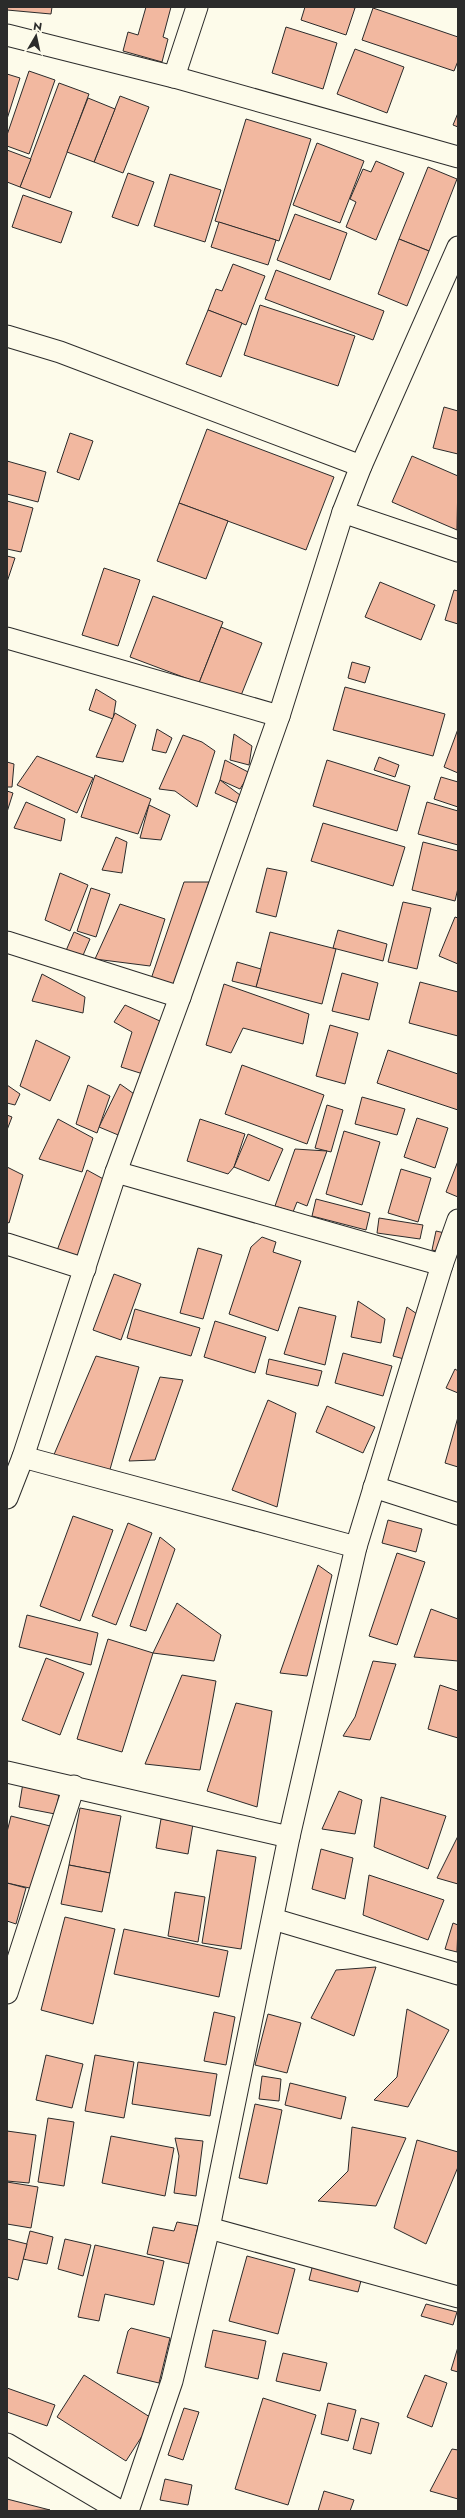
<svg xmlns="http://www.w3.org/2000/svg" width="465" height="2518" viewBox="0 0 465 2518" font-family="Jost,sans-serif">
<rect width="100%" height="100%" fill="#fdfbea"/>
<g fill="#f2b8a0" stroke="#2b2b2b">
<polygon points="7,7 52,7 51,14 7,10"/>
<polygon points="146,7 171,7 163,37 168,39 162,62 123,51 128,32 138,35"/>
<polygon points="305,7 351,7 355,8 346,35 301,20"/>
<polygon points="373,8 458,37 458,61 454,71 362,40"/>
<polygon points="286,27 337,43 323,89 272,73"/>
<polygon points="355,49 404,67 387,113 337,94"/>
<polygon points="29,71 55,80 29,154 7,146 7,135"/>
<polygon points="7,74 20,78 7,119"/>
<polygon points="59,83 89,94 50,198 20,187"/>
<polygon points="120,96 149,107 123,173 94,162"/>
<polygon points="88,98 115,109 94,162 67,152"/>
<polygon points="458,113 458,127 453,125"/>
<polygon points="246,119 311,139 279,241 215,221"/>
<polygon points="317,143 364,161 340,223 293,205"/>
<polygon points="7,150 31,159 20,187 7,182"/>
<polygon points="376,161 404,173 376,240 346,227 356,202 350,199 363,169 371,172"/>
<polygon points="428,167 457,179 429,251 399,239"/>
<polygon points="128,173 154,182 138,226 112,217"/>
<polygon points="170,174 221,190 205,242 154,226"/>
<polygon points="23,195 72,212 61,243 12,227"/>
<polygon points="295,214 347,233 330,280 277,260"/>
<polygon points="219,222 276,240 268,265 211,247"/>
<polygon points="399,239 429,251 407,306 378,294"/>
<polygon points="233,264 265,276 246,325 208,310 216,289 222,291"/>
<polygon points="276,270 384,311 373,340 265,299"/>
<polygon points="260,305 355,336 338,386 244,355"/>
<polygon points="208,310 242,323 221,377 186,364"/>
<polygon points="444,407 458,411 458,454 433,448"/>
<polygon points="207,429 334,477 306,550 179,503"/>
<polygon points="70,433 93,441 79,480 57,472"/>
<polygon points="412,456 458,476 457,530 392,502"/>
<polygon points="7,461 46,472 38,502 7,494"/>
<polygon points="7,501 33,508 21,552 7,549"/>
<polygon points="179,503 228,521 206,579 157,561"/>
<polygon points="7,556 15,558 7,582"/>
<polygon points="104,568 140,580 118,646 82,635"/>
<polygon points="380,582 435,605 421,640 365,617"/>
<polygon points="454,590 458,591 458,624 445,620"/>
<polygon points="153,596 223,622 199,683 130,657"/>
<polygon points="221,627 262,643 240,698 199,683"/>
<polygon points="352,662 370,667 365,683 348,678"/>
<polygon points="345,687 445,714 433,756 333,730"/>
<polygon points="96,689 116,701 113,719 89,710"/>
<polygon points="115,713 136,725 123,762 96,757"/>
<polygon points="157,729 172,738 166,753 152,750"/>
<polygon points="458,729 458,773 444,767"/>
<polygon points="234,734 252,746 249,765 230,760"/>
<polygon points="183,735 202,742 215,751 197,807 175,791 159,789"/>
<polygon points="37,756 93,778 77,813 17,785"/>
<polygon points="379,757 399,765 395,777 374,770"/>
<polygon points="225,760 250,773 240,789 220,780"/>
<polygon points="327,760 410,786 397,831 313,806"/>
<polygon points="7,762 14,764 12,787 7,787"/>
<polygon points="95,775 151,799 138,834 81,817"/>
<polygon points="441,777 458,782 458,807 434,799"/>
<polygon points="220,780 240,795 237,803 215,793"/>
<polygon points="7,791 13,793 7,812"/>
<polygon points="26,802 65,819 61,841 14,828"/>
<polygon points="427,802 458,811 458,845 418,834"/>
<polygon points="149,805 170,815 161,840 140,838"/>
<polygon points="323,823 405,847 393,886 311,861"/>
<polygon points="116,837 127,842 122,873 102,870"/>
<polygon points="423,842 458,851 458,888 455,901 412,890"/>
<polygon points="267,868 287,872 276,917 256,912"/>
<polygon points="60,873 88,885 70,931 45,920"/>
<polygon points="184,882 209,882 177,985 151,979"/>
<polygon points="91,888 110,894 96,937 77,931"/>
<polygon points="403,902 431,908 417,969 388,962"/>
<polygon points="120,904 165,919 150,966 95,959"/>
<polygon points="455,917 458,918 458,964 439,956"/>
<polygon points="338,930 387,944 383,961 333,948"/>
<polygon points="74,932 90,939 81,960 65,953"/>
<polygon points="270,932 336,949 322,1004 256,987"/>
<polygon points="237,962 261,969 256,987 232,981"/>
<polygon points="342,973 378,983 369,1020 332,1011"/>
<polygon points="42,974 85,997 83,1013 32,1001"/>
<polygon points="420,982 458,992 458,1036 409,1023"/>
<polygon points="224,984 309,1014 303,1044 243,1028 231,1053 206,1045"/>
<polygon points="125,1005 162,1022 143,1074 121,1067 132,1032 114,1022"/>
<polygon points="330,1025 358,1033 345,1084 316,1076"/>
<polygon points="36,1040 70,1057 50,1101 20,1086"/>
<polygon points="388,1050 458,1074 458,1110 377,1083"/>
<polygon points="242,1065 324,1095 307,1144 225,1114"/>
<polygon points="120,1084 137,1096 123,1137 99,1127"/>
<polygon points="7,1085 20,1094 15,1105 7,1103"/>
<polygon points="88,1085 110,1096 97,1133 76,1124"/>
<polygon points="362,1097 405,1109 397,1135 355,1124"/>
<polygon points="327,1105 343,1110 331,1152 315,1148"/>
<polygon points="7,1115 12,1117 7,1130"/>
<polygon points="417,1118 448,1128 435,1168 404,1157"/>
<polygon points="58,1119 93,1138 82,1172 39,1159"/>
<polygon points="200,1119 245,1134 234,1167 228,1174 187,1161"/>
<polygon points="344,1131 380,1142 362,1205 326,1194"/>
<polygon points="248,1134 283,1149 269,1181 234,1167"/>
<polygon points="295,1149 327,1151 307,1206 297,1202 293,1212 275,1206"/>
<polygon points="458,1161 458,1197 446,1192"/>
<polygon points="7,1167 23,1175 9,1223 7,1222"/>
<polygon points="401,1169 431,1178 418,1222 388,1213"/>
<polygon points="87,1170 107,1181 80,1263 55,1256"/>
<polygon points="316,1199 370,1213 366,1230 312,1216"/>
<polygon points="379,1218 423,1225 420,1239 377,1233"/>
<polygon points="436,1231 449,1234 444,1253 432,1250"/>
<polygon points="262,1237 276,1242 273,1252 301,1261 278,1331 229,1314 251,1247"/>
<polygon points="198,1248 222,1255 203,1319 180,1313"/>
<polygon points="114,1274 141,1284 121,1340 93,1330"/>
<polygon points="358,1301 385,1319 381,1343 351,1337"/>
<polygon points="299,1307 336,1316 325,1365 284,1354"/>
<polygon points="407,1307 417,1314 404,1359 393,1356"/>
<polygon points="135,1309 200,1328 191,1356 127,1338"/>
<polygon points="215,1321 266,1337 255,1373 204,1357"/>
<polygon points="343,1353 392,1366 383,1396 335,1383"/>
<polygon points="96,1356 139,1367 107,1480 50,1464"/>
<polygon points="269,1359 322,1371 318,1386 266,1374"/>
<polygon points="455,1369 458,1371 458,1393 446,1388"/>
<polygon points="160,1377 183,1380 155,1460 129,1461"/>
<polygon points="268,1400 296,1413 277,1507 232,1490"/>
<polygon points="327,1406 375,1427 363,1453 316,1432"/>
<polygon points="458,1417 458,1467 445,1463"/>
<polygon points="73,1516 113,1530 80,1621 40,1606"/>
<polygon points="388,1520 422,1529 416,1552 382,1543"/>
<polygon points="128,1523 152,1533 116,1625 92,1616"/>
<polygon points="160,1537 175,1549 146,1631 130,1626"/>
<polygon points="397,1553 425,1562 397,1645 369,1636"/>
<polygon points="318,1565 332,1575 307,1676 280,1673"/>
<polygon points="177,1603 221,1635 214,1661 153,1653"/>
<polygon points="431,1609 458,1619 458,1661 414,1657"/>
<polygon points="27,1615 98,1633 91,1665 19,1647"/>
<polygon points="108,1639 153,1653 122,1752 77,1739"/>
<polygon points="46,1658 84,1673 60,1735 22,1720"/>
<polygon points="373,1661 396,1664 370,1740 343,1736 355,1717"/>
<polygon points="182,1675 216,1681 200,1770 145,1764"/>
<polygon points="440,1685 458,1691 458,1738 428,1729"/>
<polygon points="236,1703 272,1711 257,1807 207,1791"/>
<polygon points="23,1783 60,1790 55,1814 19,1807"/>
<polygon points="339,1791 362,1800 355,1834 322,1829"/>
<polygon points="381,1797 446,1816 428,1869 374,1847"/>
<polygon points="80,1808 121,1816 110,1873 69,1865"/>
<polygon points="11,1816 50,1826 34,1889 7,1883 7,1832"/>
<polygon points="161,1819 193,1824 188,1854 156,1848"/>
<polygon points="458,1836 458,1884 437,1878"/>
<polygon points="321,1849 353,1858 345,1899 312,1889"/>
<polygon points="217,1850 256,1857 241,1949 202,1943"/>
<polygon points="69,1865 110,1873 102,1912 61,1904"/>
<polygon points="369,1875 444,1900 428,1940 363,1915"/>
<polygon points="7,1883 26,1888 16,1924 7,1921"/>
<polygon points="175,1892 205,1897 198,1942 168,1936"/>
<polygon points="65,1917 115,1929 93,2024 41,2010"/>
<polygon points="453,1923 458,1925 457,1952 445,1949"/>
<polygon points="124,1929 228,1951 219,1997 114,1974"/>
<polygon points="376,1967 354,2036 311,2018 336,1970"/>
<polygon points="407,2009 449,2030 408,2107 374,2100 397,2077"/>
<polygon points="214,2012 235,2017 226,2065 204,2061"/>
<polygon points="268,2014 301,2023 287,2073 255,2065"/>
<polygon points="46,2055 83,2064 72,2108 36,2100"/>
<polygon points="95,2055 134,2062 124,2118 85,2111"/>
<polygon points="138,2062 217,2074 210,2116 132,2104"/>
<polygon points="262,2076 281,2079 279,2101 259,2099"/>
<polygon points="290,2083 346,2097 341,2119 285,2105"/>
<polygon points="255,2104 282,2110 267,2184 239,2178"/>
<polygon points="48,2118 74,2122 64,2186 38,2182"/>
<polygon points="352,2127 406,2138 376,2206 318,2201 348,2171"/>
<polygon points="7,2131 36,2135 29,2183 7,2181"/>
<polygon points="111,2136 174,2148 165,2196 102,2183"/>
<polygon points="175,2138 203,2141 196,2196 174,2193 179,2156"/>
<polygon points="417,2140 458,2152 458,2167 426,2244 394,2228"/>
<polygon points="7,2182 38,2187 31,2228 7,2224"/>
<polygon points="177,2222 198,2226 190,2264 147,2254 153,2227 174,2231"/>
<polygon points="30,2231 53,2237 47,2264 23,2259"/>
<polygon points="7,2239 27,2244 18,2280 7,2277"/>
<polygon points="65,2239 91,2245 83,2276 58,2269"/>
<polygon points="95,2245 164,2261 154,2305 105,2294 99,2321 78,2317"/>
<polygon points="247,2256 295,2269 278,2334 229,2321"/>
<polygon points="313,2264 362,2277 358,2292 309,2280"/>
<polygon points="426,2304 457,2312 453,2325 421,2316"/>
<polygon points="131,2328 170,2338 159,2383 117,2373 128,2331"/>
<polygon points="213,2330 266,2341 258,2379 205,2367"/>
<polygon points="458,2347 458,2372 451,2370"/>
<polygon points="283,2353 327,2363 320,2391 276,2381"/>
<polygon points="84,2375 153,2419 126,2461 57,2417"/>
<polygon points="425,2375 447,2383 432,2427 407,2417"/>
<polygon points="7,2388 55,2405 47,2426 7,2412"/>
<polygon points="263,2398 316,2415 288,2505 235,2489"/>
<polygon points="328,2403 356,2410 348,2441 321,2434"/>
<polygon points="184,2408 199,2412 183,2460 168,2455"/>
<polygon points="361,2418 379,2423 371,2454 353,2449"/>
<polygon points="452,2449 458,2450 458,2499 430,2491"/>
<polygon points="165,2479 192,2485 188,2505 160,2500"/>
<polygon points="324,2491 354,2500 350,2511 318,2511"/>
<polygon points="7,2499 50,2510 7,2511"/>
</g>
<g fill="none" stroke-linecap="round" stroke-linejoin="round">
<g stroke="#2b2b2b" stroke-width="23">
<g id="street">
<polyline points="7,35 174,77 458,157"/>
<polyline points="174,77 197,7"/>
<polyline points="7,336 60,352 361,466"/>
<polyline points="343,512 458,551"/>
<polyline points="7,638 279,716"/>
<polyline points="7,942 180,997"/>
<polyline points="116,1172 442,1265"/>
<polyline points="7,1244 85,1269"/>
<polyline points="23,1457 356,1547"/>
<polyline points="374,1487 458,1514"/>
<polyline points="7,1498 23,1457 116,1172 180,997 279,716 343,512 361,466 458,247"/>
<polyline points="7,1772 289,1837"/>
<polyline points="273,1919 458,1974"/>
<polyline points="7,1993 74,1786"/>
<polyline points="209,2228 458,2297"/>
<polyline points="7,2444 120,2511"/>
<polyline points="128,2511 172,2381 209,2228 289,1837 356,1547 442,1265 458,1220"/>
</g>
</g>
<use href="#street" stroke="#fdfbea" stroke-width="21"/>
</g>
<rect width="465" height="2518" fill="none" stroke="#2b2b2b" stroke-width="16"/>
<g transform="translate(36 36) rotate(9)" stroke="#fdfbea" stroke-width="3" paint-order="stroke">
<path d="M0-3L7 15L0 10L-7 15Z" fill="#2b2b2b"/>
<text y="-6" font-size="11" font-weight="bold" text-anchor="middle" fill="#2b2b2b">N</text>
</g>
</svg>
